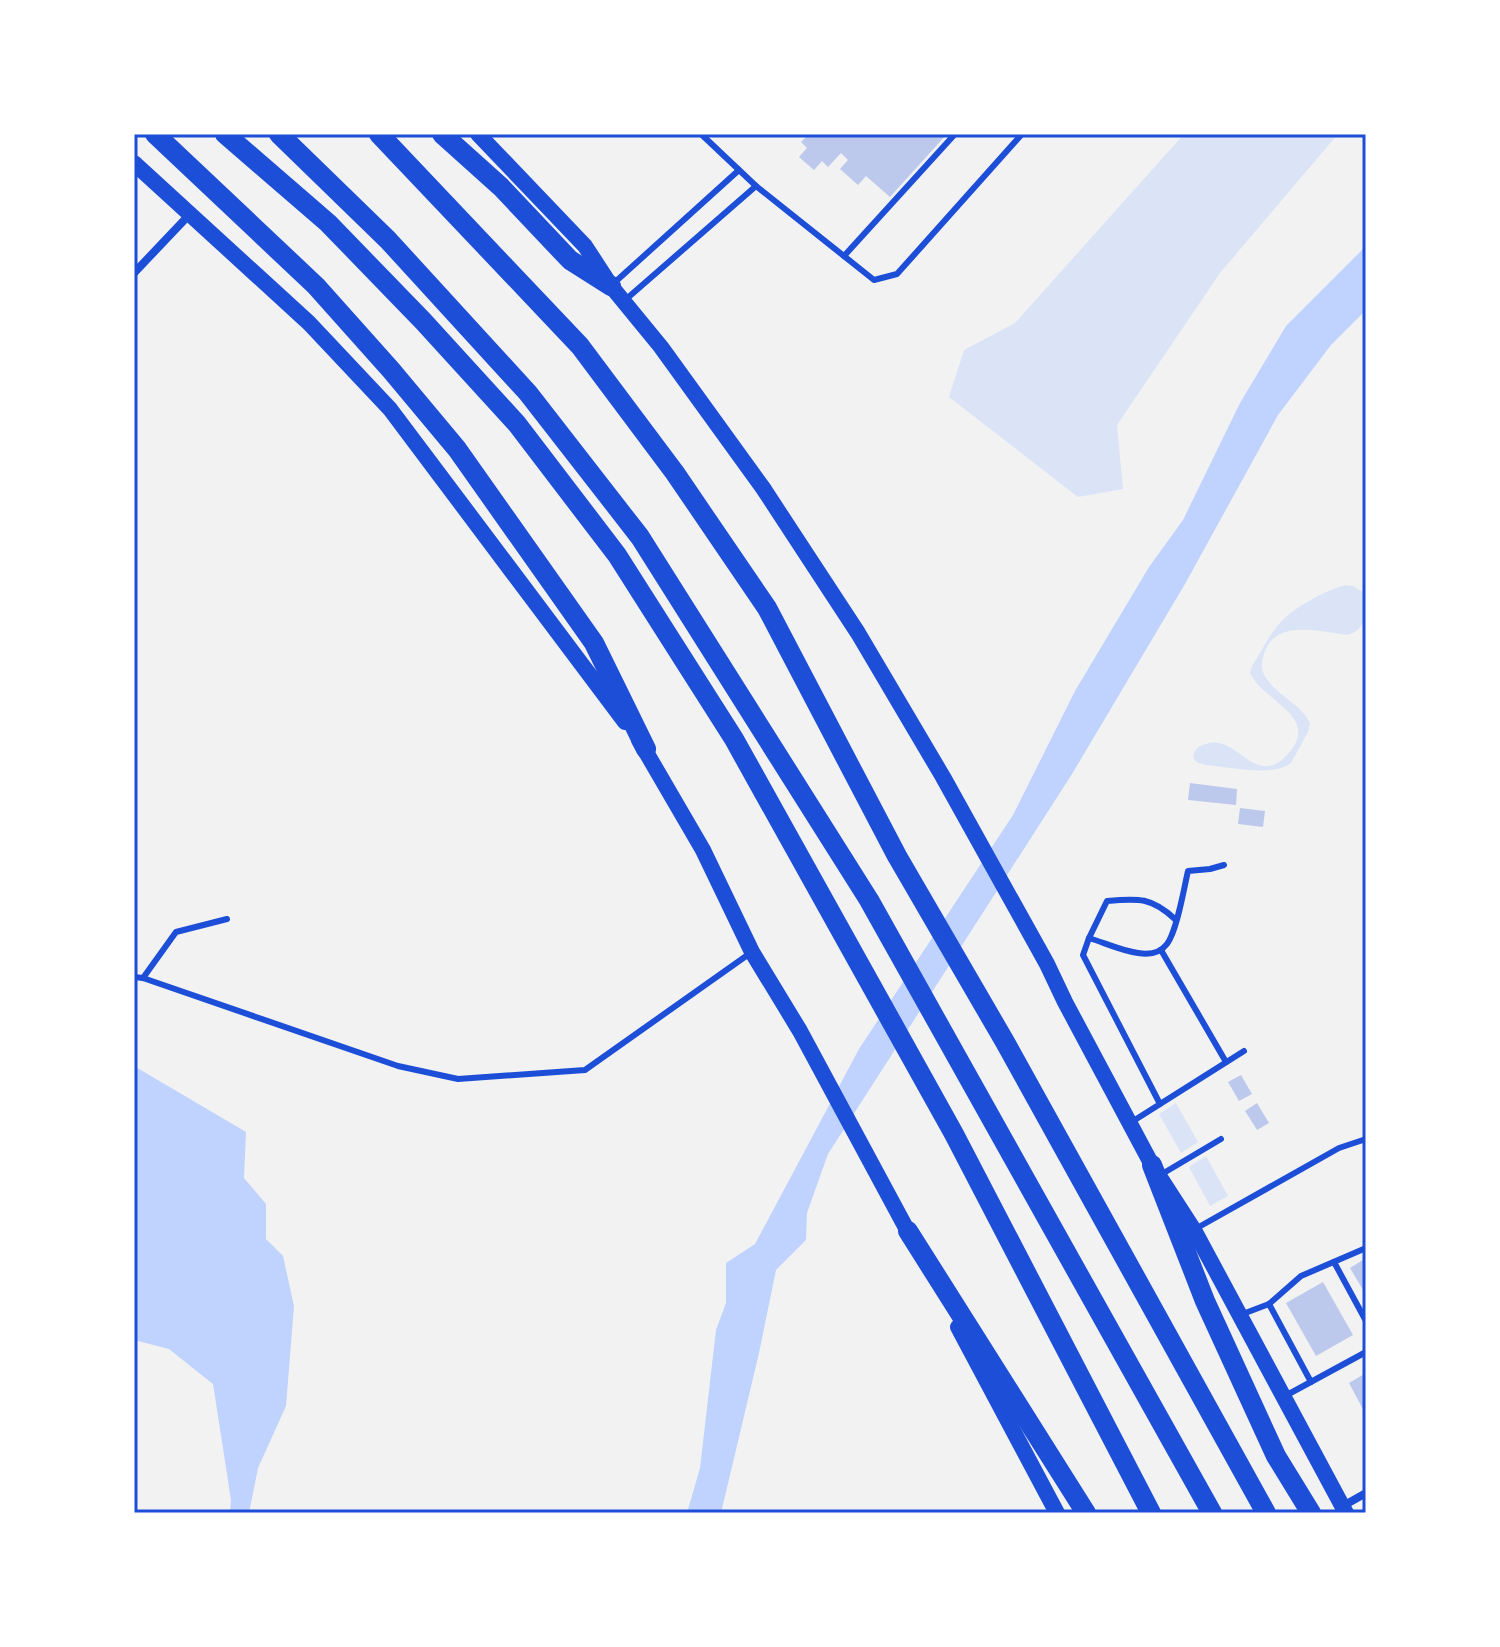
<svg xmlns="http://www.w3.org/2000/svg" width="1500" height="1647" viewBox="0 0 1500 1647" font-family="'DM Sans',sans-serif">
<rect width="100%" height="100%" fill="#f2f2f2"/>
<g fill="#dbe4f7">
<polygon points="1184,134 1338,134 1220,273 1117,425 1123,489 1078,497 949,397 964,350 1015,323"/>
<path d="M1346 585 1353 586 1366 594C1366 612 1367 630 1347 635 1320 632 1275 618 1264 654 1261 662 1261 671 1266 678 1278 696 1301 704 1310 723L1308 732 1291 763C1273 777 1228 767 1206 765 1199 763 1195 763 1193 756 1195 749 1198 746 1206 744 1236 733 1254 787 1285 757 1325 717 1263 702 1250 673L1252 666C1261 652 1269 635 1280 623 1294 607 1326 590 1346 585Z"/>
<polygon points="1176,1103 1198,1142 1181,1153 1159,1114"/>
<polygon points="1206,1156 1228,1196 1210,1206 1189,1167"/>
</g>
<g fill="#bfd3fe">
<polygon points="1366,246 1366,310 1331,345 1278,415 1185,584 1072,774 828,1154 807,1213 806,1240 776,1270 759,1353 721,1513 687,1513 700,1468 716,1330 726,1303 726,1263 755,1244 859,1049 1013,815 1075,691 1149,567 1183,520 1240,403 1286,326"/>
<polygon points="134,1066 246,1132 244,1178 266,1204 266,1239 283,1256 294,1306 286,1406 258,1468 249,1513 230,1513 231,1500 213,1384 169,1349 134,1340"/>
</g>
<g fill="#bdc9ec">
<polygon points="809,134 921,135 947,134 890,197 866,176 858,185 840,169 848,160 841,153 828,167 822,161 814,170 799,157 807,148 801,142"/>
<polygon points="1190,783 1237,789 1236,805 1188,800"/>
<polygon points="1240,808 1265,811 1263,827 1238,824"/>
<polygon points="1241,1075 1252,1094 1239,1101 1228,1082"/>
<polygon points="1257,1103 1269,1123 1257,1130 1245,1111"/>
<polygon points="1366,1258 1366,1295 1350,1268"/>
<polygon points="1323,1282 1353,1335 1316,1356 1286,1303"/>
<polygon points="1366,1373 1366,1415 1349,1383"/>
</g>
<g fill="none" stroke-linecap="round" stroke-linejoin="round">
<g stroke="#1d4ed8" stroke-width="6">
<polyline points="701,134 756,186 874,280 897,274 1022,134"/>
<polyline points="844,256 955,134"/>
<polyline points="614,283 739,170"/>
<polyline points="624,301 756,186"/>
<path d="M1089 938 1107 901C1138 898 1152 897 1176 920"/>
<polyline points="1161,950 1226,1062"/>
<polyline points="134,977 143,978 398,1066 458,1079 585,1070 749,954"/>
<polyline points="143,978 176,932 227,919"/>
<path d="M1160 1104 1083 955 1089 938C1105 943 1122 951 1138 953 1149 955 1160 953 1167 944 1177 931 1184 888 1188 871L1210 869 1224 865"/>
<polyline points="1130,1123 1244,1051"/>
<polyline points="1162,1174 1221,1139"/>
<polyline points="1197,1228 1339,1148 1366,1139"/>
<polyline points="1334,1262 1366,1321"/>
<polyline points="1269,1304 1311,1382"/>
<polyline points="1240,1315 1269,1304 1301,1276 1366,1248"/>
<polyline points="1285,1396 1366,1352"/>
</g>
<g stroke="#1d4ed8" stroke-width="8">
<polyline points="134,273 190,214"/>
<polyline points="1343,1506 1366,1493"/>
</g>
<g stroke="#1d4ed8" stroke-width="16">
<polyline points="478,134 585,246 611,286 661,347 763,488 858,633 943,777 1047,964 1065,1002 1152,1165 1194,1230 1346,1513"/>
<polyline points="134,163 309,323 390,409 625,722"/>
<polyline points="639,740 703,850 752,952 800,1031 912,1239"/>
<polyline points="958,1327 1057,1513"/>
</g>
<g stroke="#1d4ed8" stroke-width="20">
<polyline points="155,134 316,286 391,370 457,449 594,643 646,749"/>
<polyline points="225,134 328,223 423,321 517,424 617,555 734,739 954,1134 1151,1513"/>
<polyline points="279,134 388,240 528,393 640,537 869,900 1212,1513"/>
<polyline points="379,134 580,346 675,473 767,608 897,856 1005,1042 1266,1513"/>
<polyline points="442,134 501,187 570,260 611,286"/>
<polyline points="1152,1165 1205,1301 1276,1456 1311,1513"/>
<polyline points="908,1231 1086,1513"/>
</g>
</g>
<rect width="1500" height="1647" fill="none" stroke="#ffffff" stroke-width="272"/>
<rect x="136" y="136" width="1228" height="1375" fill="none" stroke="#1d4ed8" stroke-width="3"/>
</svg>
